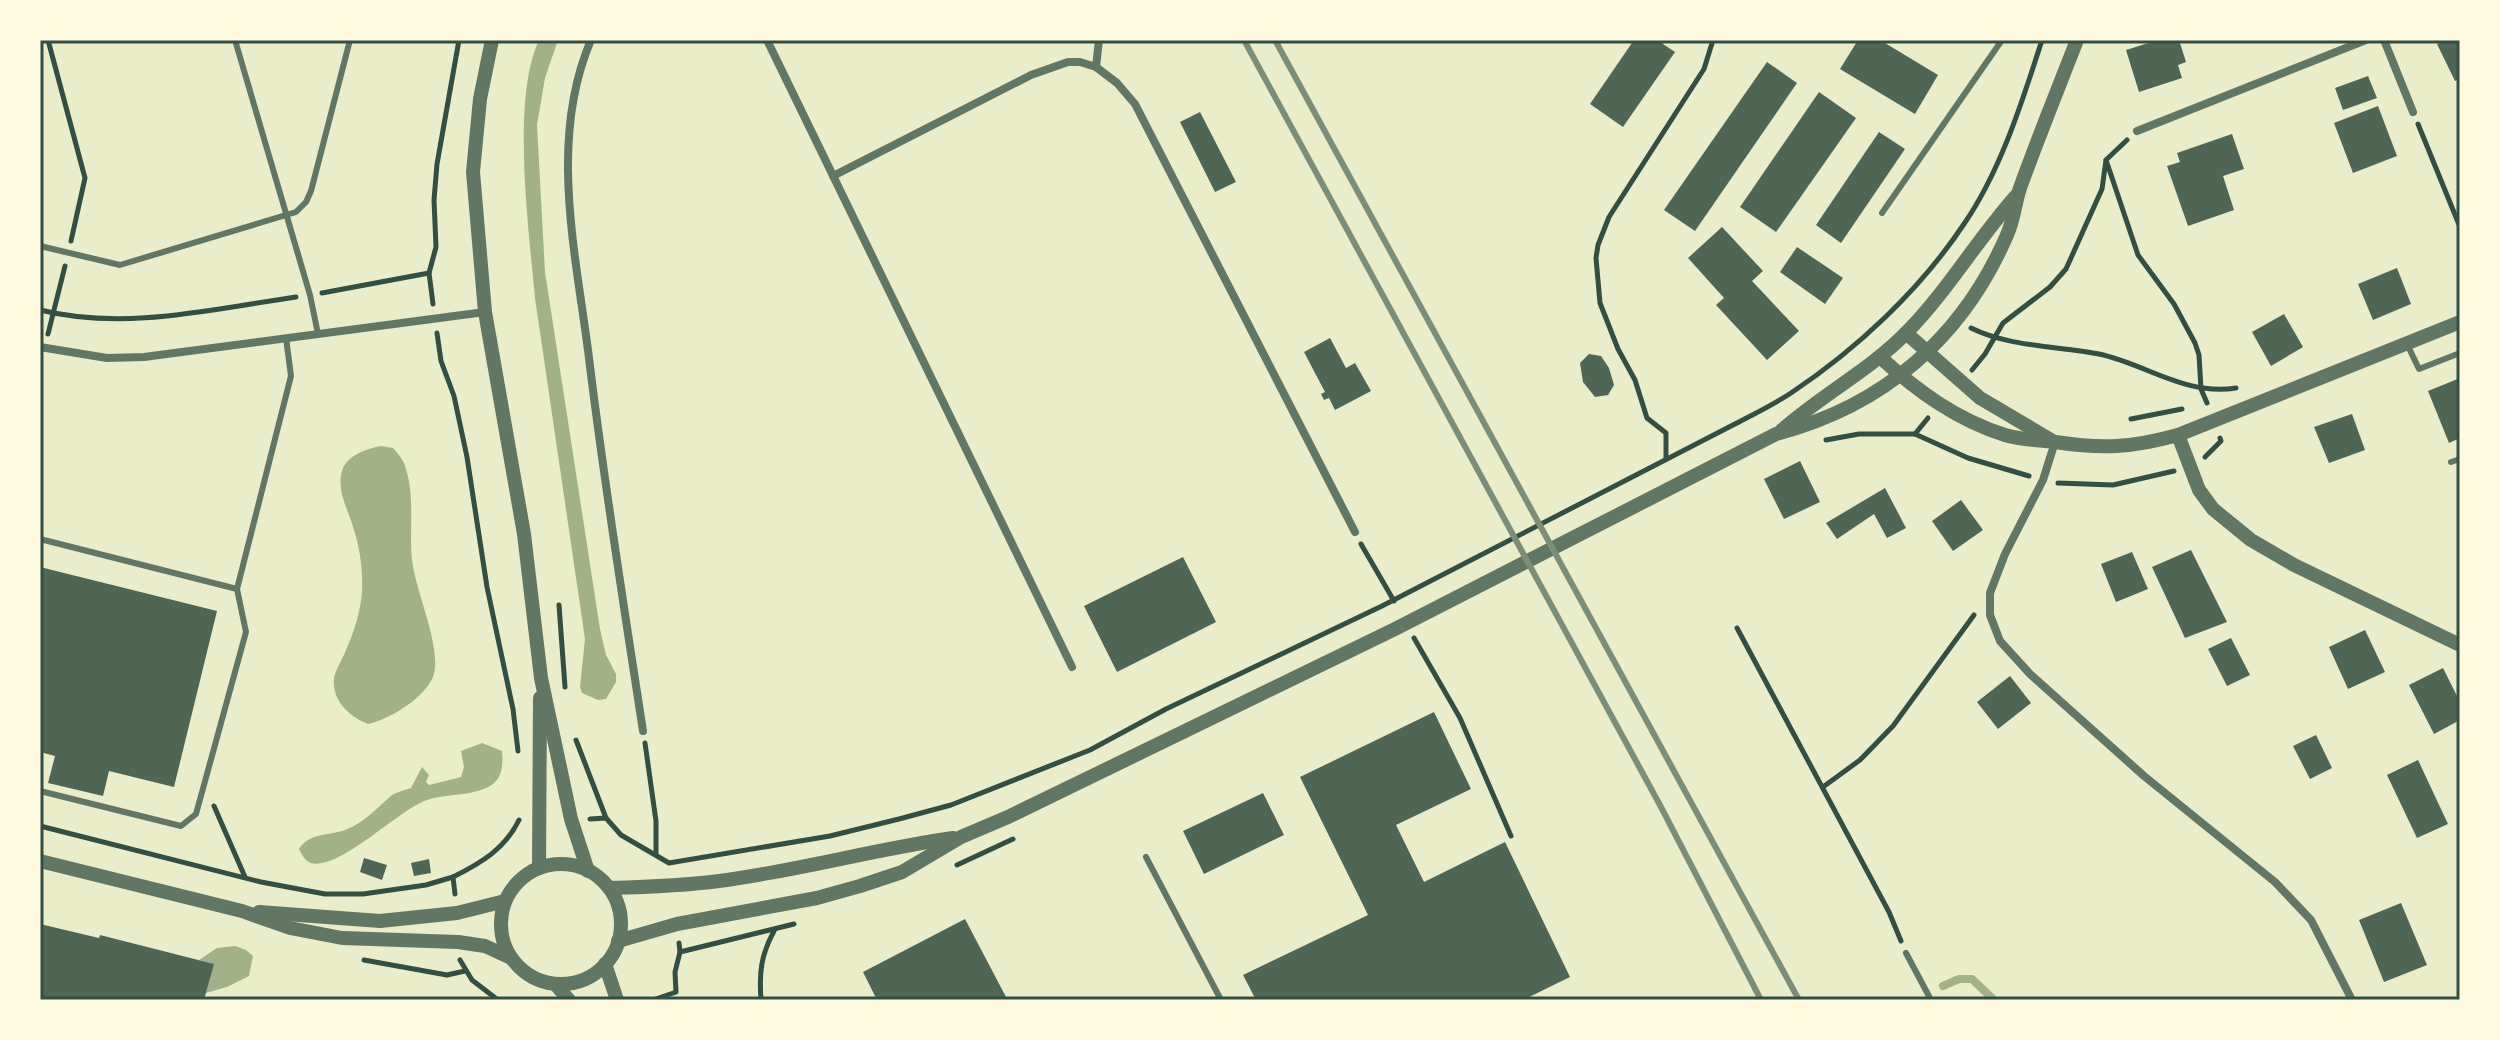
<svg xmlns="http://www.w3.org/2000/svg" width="2500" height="1040" viewBox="0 0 2500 1040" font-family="'PT Sans',sans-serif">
<rect width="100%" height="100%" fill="#e9edc9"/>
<g fill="#a3b18a">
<path d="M539 40H558L545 78 537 125 545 272 600 629 606 655 616 674V682L606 699 598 700 582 693 580 687 585 639 535 298C529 231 511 99 539 40Z"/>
<path d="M381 446 393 448C399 455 404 460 406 469 415 498 409 530 412 560 416 593 441 645 434 674 428 696 389 720 368 724 349 716 332 701 334 678 336 669 343 658 346 650 354 632 361 610 362 591 363 570 360 549 354 530 349 511 336 491 342 471 347 455 366 449 381 446Z"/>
<path d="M482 743 502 751C503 762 503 776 493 784 474 797 448 793 427 800 398 810 339 871 311 863 305 861 302 855 299 849 310 832 329 836 345 830 364 823 378 807 392 795 397 792 405 790 411 788L422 767 429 775 426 782 429 785 461 777 464 767 461 751Z"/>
<polygon points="235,946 246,950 253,956 249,976 227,987 206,993 213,964 199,960 217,948"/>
</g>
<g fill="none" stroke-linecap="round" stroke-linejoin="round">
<polyline stroke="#a3b18a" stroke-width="8" points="1943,986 1959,979 1972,979 1994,1000"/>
</g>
<g fill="#4f6655">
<polygon points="1634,40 1657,40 1675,52 1623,127 1590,104"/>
<polygon points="1858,40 1880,40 1938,75 1915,114 1840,69"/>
<polygon points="2158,40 2179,40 2186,62 2178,65 2182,78 2139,92 2126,50"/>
<polygon points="2446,40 2460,40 2460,79 2455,81 2437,44"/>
<polygon points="1767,62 1797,83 1695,231 1664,210"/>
<polygon points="2368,76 2377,98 2343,110 2335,88"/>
<polygon points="1819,92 1856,118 1776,232 1740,207"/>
<polygon points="2378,106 2397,156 2353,173 2334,123"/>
<polygon points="1200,112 1236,182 1215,192 1180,122"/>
<polygon points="1879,132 1905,149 1841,243 1816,225"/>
<polygon points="2232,134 2244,169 2223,176 2234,210 2188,226 2167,166 2180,162 2177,153"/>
<polygon points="1722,227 1763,271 1752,281 1799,331 1767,360 1716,305 1724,298 1688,258"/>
<polygon points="1797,247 1843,278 1825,304 1780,272"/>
<polygon points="2397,268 2411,304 2373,320 2358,284"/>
<polygon points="2284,314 2303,347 2271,366 2252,332"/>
<polygon points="1330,338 1346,368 1355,363 1371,391 1335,410 1329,398 1324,400 1321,394 1325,392 1304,352"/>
<polygon points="1589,354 1601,356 1609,368 1614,385 1608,395 1595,397 1583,382 1580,363"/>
<polygon points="2460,378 2460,438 2449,443 2428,391"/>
<polygon points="2352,414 2365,450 2329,463 2314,427"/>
<polygon points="1800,461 1820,502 1784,519 1764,479"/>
<polygon points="1885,488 1906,528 1887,538 1874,514 1837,539 1826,523"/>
<polygon points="1961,500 1983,530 1953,551 1932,521"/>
<polygon points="2191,550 2227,622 2185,638 2152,567"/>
<polygon points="2132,552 2148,589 2116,602 2101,564"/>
<polygon points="1183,557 1216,622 1117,672 1084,606"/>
<polygon points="40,567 217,611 174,787 109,771 103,796 48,783 55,756 40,752"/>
<polygon points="2365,630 2385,672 2348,689 2329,647"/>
<polygon points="2231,638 2250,675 2227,686 2208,649"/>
<polygon points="2443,668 2460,702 2460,720 2434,734 2409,685"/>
<polygon points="2010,676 2031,703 1998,729 1977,702"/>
<polygon points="1434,712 1471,789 1396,825 1424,882 1505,842 1570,977 1523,1000 1256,1000 1243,975 1368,915 1300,777"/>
<polygon points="2316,735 2332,768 2310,779 2293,746"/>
<polygon points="2418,760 2448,824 2417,838 2387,775"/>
<polygon points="1263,793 1284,835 1204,874 1183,831"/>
<polygon points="364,858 387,865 382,880 360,872"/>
<polygon points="429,859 431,873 414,876 411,863"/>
<polygon points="2401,903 2427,965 2384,982 2359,920"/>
<polygon points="965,919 1006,997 1001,1000 877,1000 863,972"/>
<polygon points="40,924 99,938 100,935 214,964 204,1000 40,1000"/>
</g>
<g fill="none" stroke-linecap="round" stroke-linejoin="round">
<g stroke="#344e41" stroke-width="5">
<polyline points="48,40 85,178 71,241"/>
<polyline points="2418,124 2460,227"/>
<polyline points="2106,160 2138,255 2174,304 2195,343 2199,355 2201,389 2207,403"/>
<polyline points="322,293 429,273"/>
<polyline points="433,304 429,273 436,247 434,200 437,164 459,40"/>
<path d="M40 310C125 331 212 309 296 297"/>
<path d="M1971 328C2009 347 2058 346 2099 354 2146 364 2185 396 2236 388"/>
<polyline points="437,333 441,361 454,396 467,457 487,587 513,709 518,751"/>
<polyline points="48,334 65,266"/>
<polyline points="1972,370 1985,354 2003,323 2050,287 2066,269 2102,189 2106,160 2127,140"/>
<polyline points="1928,418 1915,434 1968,458 2029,476"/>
<polyline points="2131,419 2182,409"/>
<polyline points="1826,440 1859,434 1915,434"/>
<polyline points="2205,457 2221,441 2220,438"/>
<polyline points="1666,459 1666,433 1647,418 1635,380 1618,349 1600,303 1596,258 1598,245 1609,217 1704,69 1713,40"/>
<polyline points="2058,483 2113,485 2174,471"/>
<polyline points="1361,544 1394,601"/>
<polyline points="559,605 565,687"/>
<polyline points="1737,628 1889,912 1901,941"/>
<polyline points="1414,638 1460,718 1511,836"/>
<polyline points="576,740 606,818"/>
<polyline points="645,743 656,821 656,853"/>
<polyline points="1823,787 1860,760 1893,726 1974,615"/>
<polyline points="214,806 245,877"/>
<path d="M590 819 606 818 621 835 669 863 830 836 899 819 951 805 1090 750 1166 709 1382 606 1733 425C1752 415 1773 405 1791 393 1857 349 1920 290 1964 224 2001 170 2022 102 2042 40"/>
<polyline points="40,826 261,882 325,894 363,894 426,885 453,877"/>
<polyline points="957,865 1013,839"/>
<path d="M455 894 453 877C481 863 505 849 519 820"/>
<polyline points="679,943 680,952 794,924"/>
<polyline points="364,960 447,975 465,971"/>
<polyline points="460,960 472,980 498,1000"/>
<polyline points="653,1000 676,992 675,972 680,952"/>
<path d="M761 1000C759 972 761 955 774 931"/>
</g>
<g stroke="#617663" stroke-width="6">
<polyline points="235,40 310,295 318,334"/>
<polyline points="40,181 40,189"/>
<polyline points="1882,213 2002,40"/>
<polyline points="40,246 120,265 296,212 306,202 311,191 350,40"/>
<polyline points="2407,344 2419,369 2460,353"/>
<polyline points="2451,462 2460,459"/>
<polyline points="40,539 237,589"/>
<polyline points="40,791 181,826 196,814 246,632 237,589 291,376 286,338"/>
<polyline points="1146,857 1221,1000"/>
<polyline points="1906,953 1931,1000"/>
</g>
<g stroke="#617663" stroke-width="8">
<path d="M591 40C548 140 576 254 589 358 604 483 624 607 643 731"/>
<polyline points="767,40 1072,667"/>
<polyline points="1099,40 1096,67 1117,83 1135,104 1355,532"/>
<polyline points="2384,40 2413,112"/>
<polyline points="2137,131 2366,40"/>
<polyline points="833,176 1031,75 1068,62 1080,62 1096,67"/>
<polyline points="40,347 107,358 144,357 485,312"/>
<polyline points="2055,442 2043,480 2005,554 1990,593 1990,615 2000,641 2030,674 2144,776 2275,882 2311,920 2352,1000"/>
</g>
<g stroke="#617663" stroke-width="14">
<polyline points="492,40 480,99 473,172 485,312 524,534 541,678 571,819 588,871"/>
<polyline points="1906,333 1980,398 2051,440"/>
<path d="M1880 357C1917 391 1957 420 2005 435 2021 440 2039 440 2055 442 2102 449 2131 448 2178 435L2460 322"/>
<path d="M1781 431C1821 395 1869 371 1907 332 1948 290 1977 240 2016 196"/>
<polyline points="2178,435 2199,490 2213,509 2251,540 2294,565 2460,645"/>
<polyline points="40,861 242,911 290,928 342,938 458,942 485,946 511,958"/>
<circle cx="561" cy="924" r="60"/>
<polyline points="539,868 540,698"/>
<path d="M609 888C646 887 682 886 719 881 797 871 875 849 953 838"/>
<polyline points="259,912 380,921 457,913 505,901"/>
<path d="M618 941 677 924 817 898 860 886 902 872 961 837 1008 817 1395 629 1776 434C1884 406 1963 337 2007 235 2014 220 2015 203 2020 188 2038 138 2058 89 2077 40"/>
<polyline points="605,964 617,1000"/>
<polyline points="555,984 569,1000"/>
</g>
<g stroke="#7c8e77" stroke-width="6">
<polyline points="1244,40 1661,807 1761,1000"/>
<polyline points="1275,40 1799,1000"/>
</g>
</g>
<rect width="2500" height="1040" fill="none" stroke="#fefae0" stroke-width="84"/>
<rect x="42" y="42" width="2416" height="956" fill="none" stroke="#344e41" stroke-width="3"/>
</svg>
